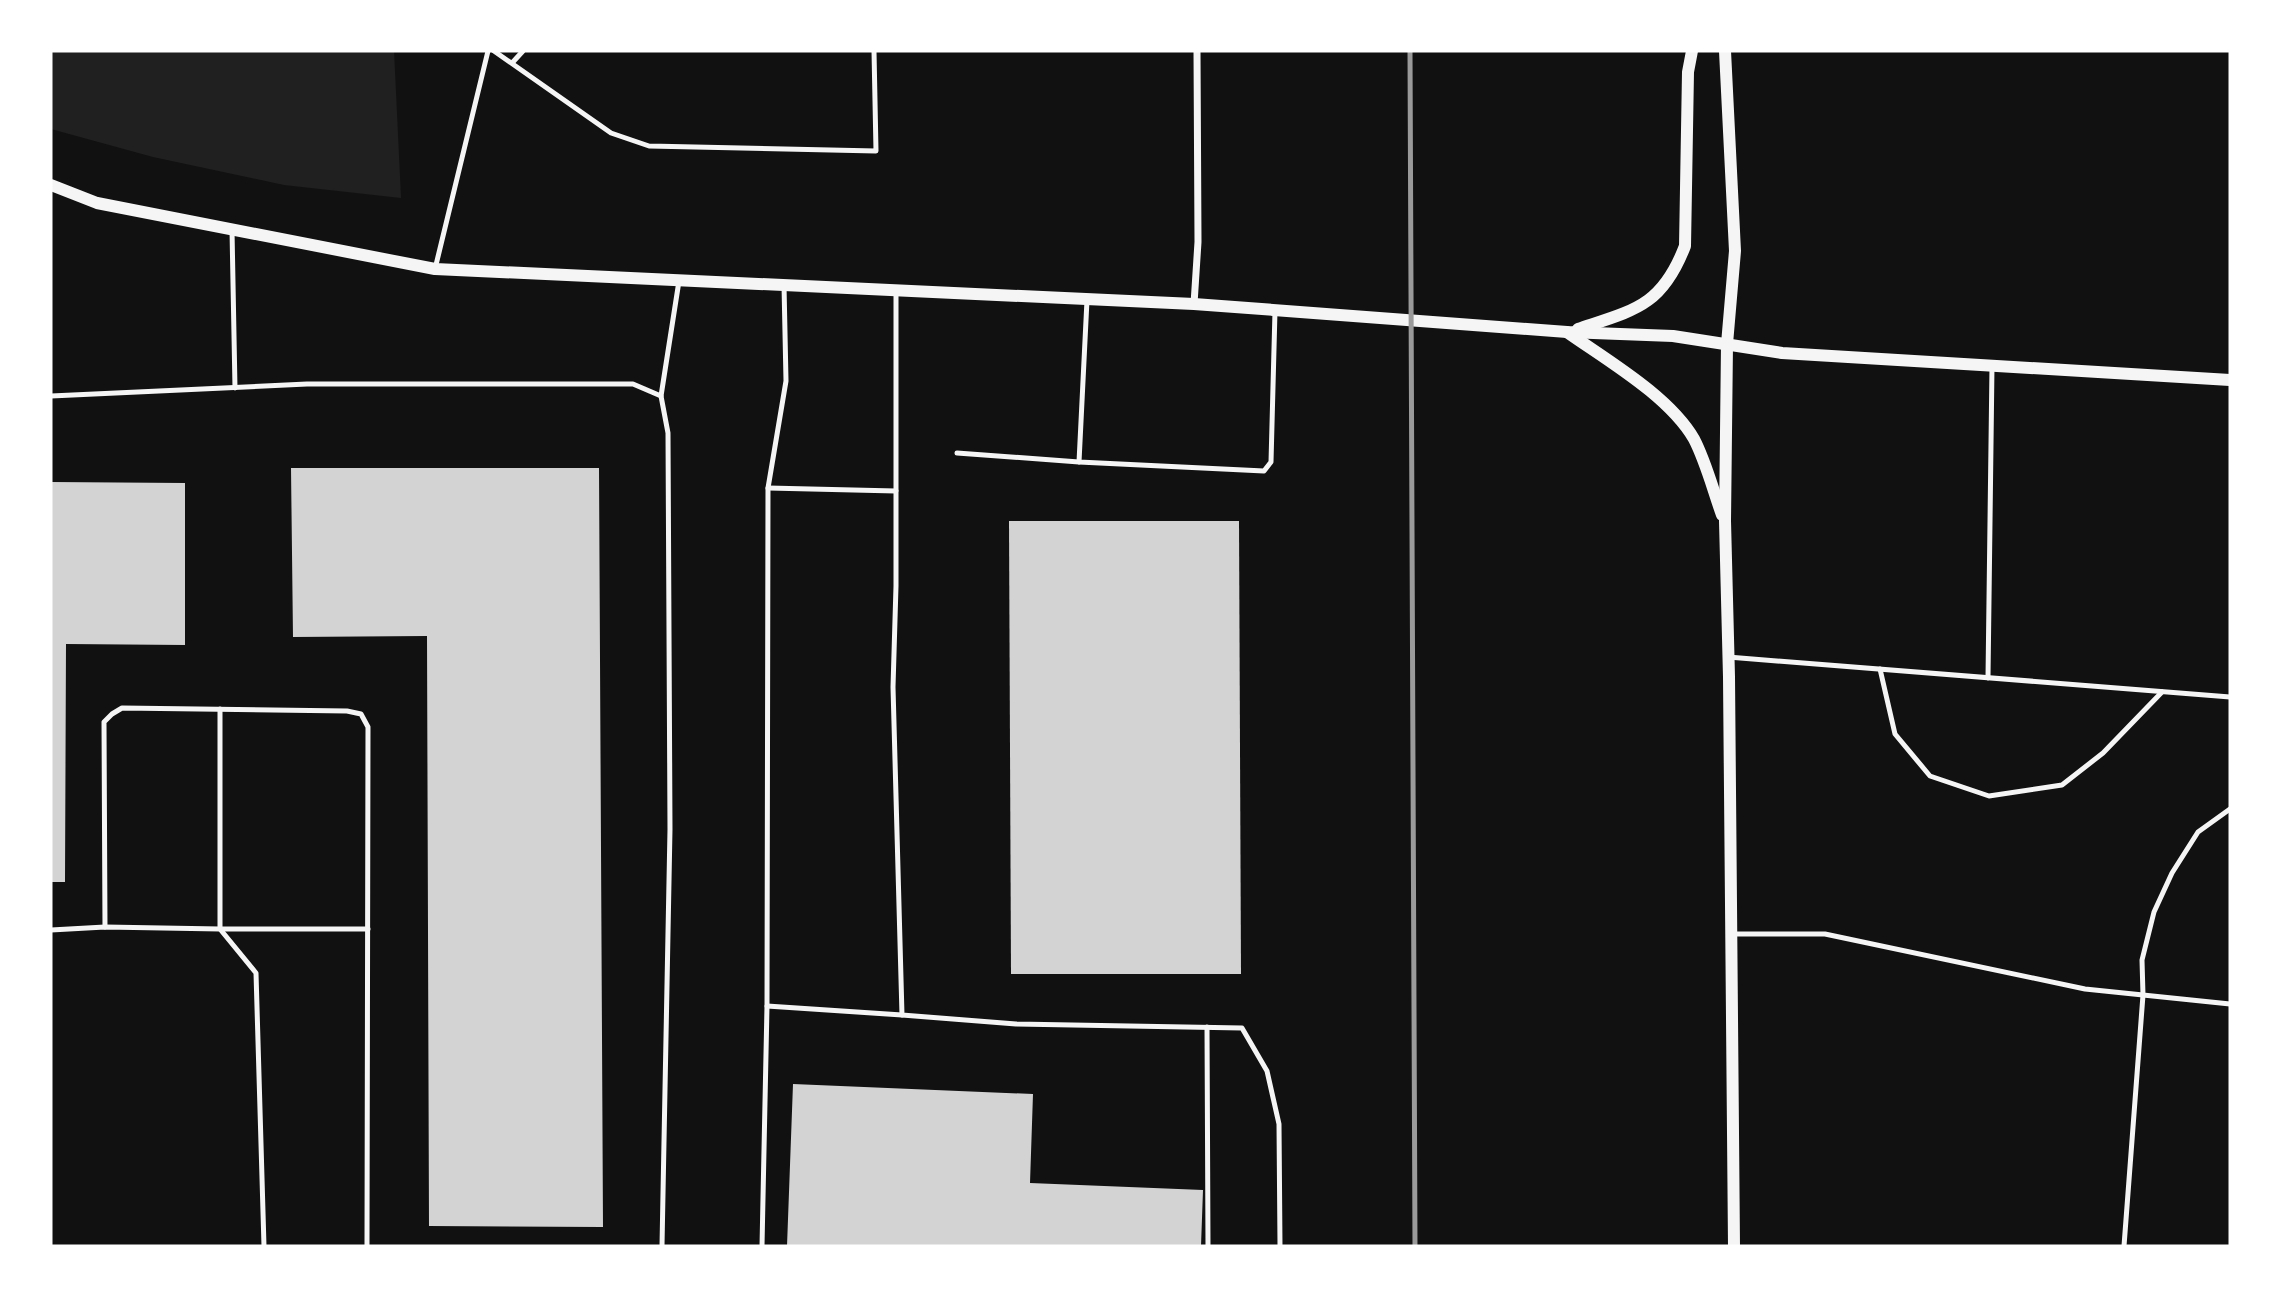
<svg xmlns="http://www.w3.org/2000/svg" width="2281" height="1297" viewBox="0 0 2281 1297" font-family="'Archivo Narrow',sans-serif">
<rect width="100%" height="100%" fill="#111"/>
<polygon fill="#202020" points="51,51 394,51 401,198 284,185 153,157 51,129"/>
<g fill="#d3d3d3">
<polygon points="291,468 599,468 603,1227 429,1226 427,636 293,637"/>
<polygon points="51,482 185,483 185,645 66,644 65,882 51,882"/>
<polygon points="1009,521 1239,521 1241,974 1011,974"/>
<polygon points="793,1084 1033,1094 1030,1183 1203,1190 1201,1246 787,1246"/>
</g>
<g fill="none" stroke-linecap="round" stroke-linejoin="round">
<g stroke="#f5f5f5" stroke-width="5">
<polyline points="494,51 611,133 649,146 876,151 874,51"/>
<polyline points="512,63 523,51"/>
<polyline points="232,230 235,388"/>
<polyline points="435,269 488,51"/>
<polyline points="896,290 896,586 893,687 902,1015 1016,1024 1242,1028 1267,1071 1279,1124 1280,1246"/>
<polyline points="1087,300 1079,462 1264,471 1271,462 1275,311"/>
<polyline points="51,396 307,384 633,384 661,396 668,433 670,829 662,1246"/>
<polyline points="661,396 679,281"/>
<polyline points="957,453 1079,462"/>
<polyline points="768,488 896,491"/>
<polyline points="1728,657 2230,697"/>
<polyline points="1880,669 1895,734 1930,776 1989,796 2062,785 2103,753 2162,692"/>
<polyline points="1988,678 1992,366"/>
<polyline points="220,709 220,929 368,929"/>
<polyline points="2230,809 2198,832 2172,873 2154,912 2142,960 2143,995 2230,1004"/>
<polyline points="105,927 104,722 112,714 122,708 347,711 361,714 368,727 367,1246"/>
<polyline points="51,930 105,927 220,929 256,973 264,1246"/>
<polyline points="1732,934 1825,934 2085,989 2143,995 2124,1246"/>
<polyline points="767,1006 902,1015"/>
<polyline points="1207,1027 1208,1246"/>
<polyline points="762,1246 767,1006 768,488 786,381 784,285"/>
</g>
<polyline stroke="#f5f5f5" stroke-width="7" points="1194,304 1198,242 1197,51"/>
<g stroke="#f5f5f5" stroke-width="12">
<polyline points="1725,51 1735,251 1727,344 1725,521 1729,677 1734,1246"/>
<polyline points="51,185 97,203 435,269 1194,304 1567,332 1673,336 1782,353 2230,380"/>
<path d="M1578 329C1635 310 1662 306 1685 246L1688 72 1692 51"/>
<path d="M1567 332C1608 361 1669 396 1694 439 1706 462 1713 490 1722 515"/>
</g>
<polyline stroke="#9a9a9a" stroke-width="5" points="1410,51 1415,1246"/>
</g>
<rect width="2281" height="1297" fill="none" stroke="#ffffff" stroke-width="105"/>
</svg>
